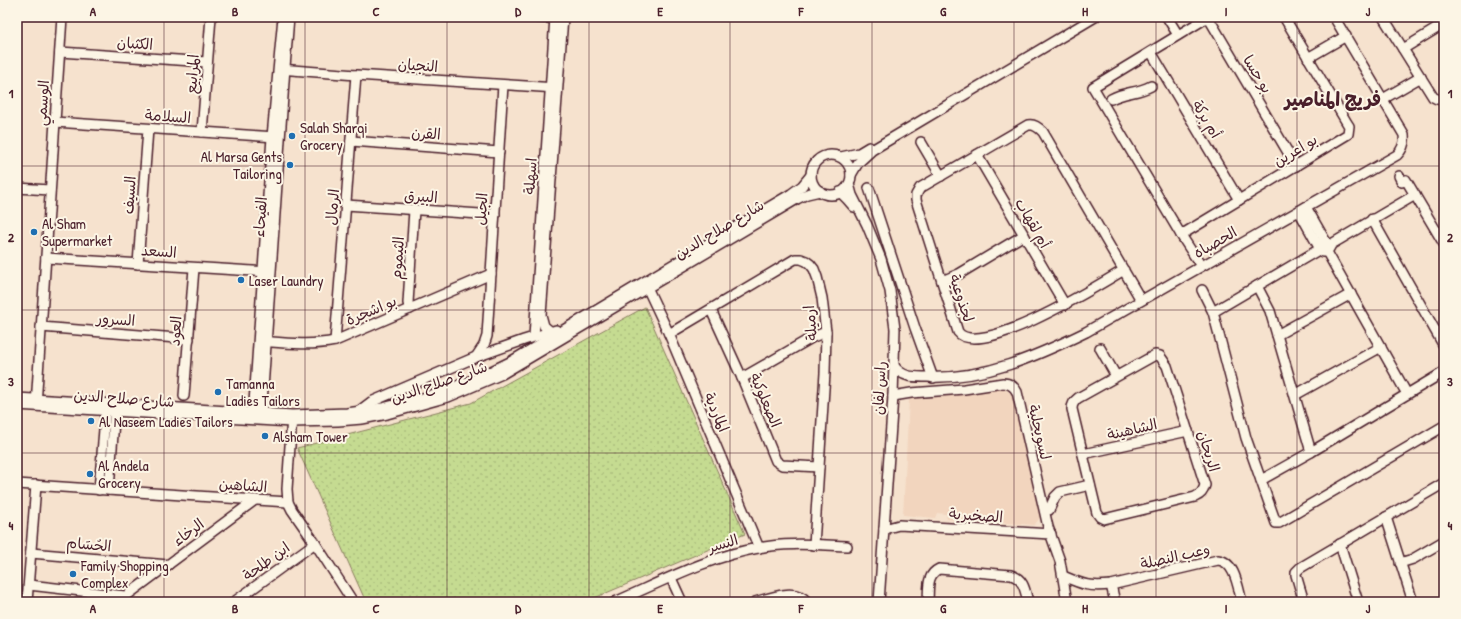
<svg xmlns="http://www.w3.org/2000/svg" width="1461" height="619" viewBox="0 0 1461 619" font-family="'Patrick Hand','Playpen Sans Arabic',sans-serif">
<defs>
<pattern id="green-dots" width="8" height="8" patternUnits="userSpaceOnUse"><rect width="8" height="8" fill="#c5db91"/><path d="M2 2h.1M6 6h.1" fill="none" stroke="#abbc7d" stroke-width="1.8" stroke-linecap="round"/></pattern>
</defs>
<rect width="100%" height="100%" fill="#f6e2ce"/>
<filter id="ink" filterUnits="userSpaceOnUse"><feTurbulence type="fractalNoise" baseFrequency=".025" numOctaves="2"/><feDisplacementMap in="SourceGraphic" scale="8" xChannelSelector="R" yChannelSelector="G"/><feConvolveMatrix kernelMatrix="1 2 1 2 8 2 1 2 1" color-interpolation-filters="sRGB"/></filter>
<g filter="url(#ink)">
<polygon fill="#f2d5be" points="999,386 1012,394 1042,516 1034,525 947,519 946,514 937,513 935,518 903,515 909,400 911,398 936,397 977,393"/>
<polygon fill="url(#green-dots)" stroke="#887d5e" points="645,307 745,534 585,602 366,602 297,448 471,403"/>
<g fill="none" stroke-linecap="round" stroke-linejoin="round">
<g stroke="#4a1f2b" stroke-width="12">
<g id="minor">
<polyline points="535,17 561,19"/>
<polyline points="1167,17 1178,35"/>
<polyline points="1208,17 1296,166"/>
<polyline points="1383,17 1433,97 1437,99 1444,100"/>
<polyline points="1403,49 1444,24"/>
<polyline points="60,52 207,62"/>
<polyline points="1151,52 1239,200"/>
<polyline points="1308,58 1346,36"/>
<polyline points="279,69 356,75 556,88"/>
<path d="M1111 99C1126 91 1136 94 1151 86"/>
<polyline points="1383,99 1421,77"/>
<polyline points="55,122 276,137"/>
<polyline points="202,132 211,17"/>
<polyline points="351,141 499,152"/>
<polyline points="921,142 941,176"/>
<polyline points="977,155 1065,305"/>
<circle cx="831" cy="175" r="20"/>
<polyline points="841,157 859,153 869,147"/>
<polyline points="851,175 858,163 872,150 1095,17"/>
<polyline points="1399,176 1402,182 1406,180 1444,244"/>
<polyline points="849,184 852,195 867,225 881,259 890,291 895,329 893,396 879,602"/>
<polyline points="17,188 50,190"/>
<polyline points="869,188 915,328 933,378"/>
<polyline points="840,192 847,199 854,207"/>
<polyline points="346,205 495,215"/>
<polyline points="1306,207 1326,242"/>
<polyline points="1299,211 1320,249 1322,252 1327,252 1330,247 1330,245 1326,242 1320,244 1319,247"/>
<polyline points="1372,219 1444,346"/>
<polyline points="1181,235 1348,134 1349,126 1347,123 1284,17"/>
<polyline points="1330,245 1415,195"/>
<polyline points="1327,252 1407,394"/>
<polyline points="46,258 268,272"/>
<polyline points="138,264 148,129"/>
<polyline points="1201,266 1181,235 1093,87 1208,17"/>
<path d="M1124 270C1099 285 979 360 958 332L916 200V195L920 188 1028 125C1034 124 1038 127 1043 132L1141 300"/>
<polyline points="942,281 959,274 1024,235"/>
<polyline points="645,283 669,334 759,548"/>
<polyline points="1257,286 1270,311 1311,452"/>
<polyline points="1202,290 1213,312 1246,438 1276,523 1279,523 1444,426"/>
<polyline points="410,309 408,303 414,210"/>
<polyline points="711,310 742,378 776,461 782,465 819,467"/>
<polyline points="1213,312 1320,249"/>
<polyline points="41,327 189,339"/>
<polyline points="551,332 544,326 541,315 563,17"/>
<polyline points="669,334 795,259 801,259 806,261 810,264 814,269 817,277 822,298 826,332 825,373 814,545"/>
<polyline points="1277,335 1351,294"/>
<polyline points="534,337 555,17"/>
<path d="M260 341C285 343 310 346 335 341L491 274"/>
<polyline points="335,341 356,75"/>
<polyline points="1100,348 1116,376"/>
<path d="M1155 355 1160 356 1167 366 1205 485C1203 492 1201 494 1195 497L1104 519 1100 517 1097 513 1072 409C1072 404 1074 401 1078 398Z"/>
<polyline points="476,357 484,345 487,336 503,85"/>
<path d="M894 366C903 378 914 377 927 377 983 380 1037 356 1086 332L1397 155C1403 149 1405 143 1404 135L1334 17"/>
<polyline points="742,378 813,337 826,332"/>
<polyline points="1295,395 1381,347"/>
<polyline points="184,396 194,268"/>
<path d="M893 396 911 393 964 389 1003 383C1010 383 1014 386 1017 392L1048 527 1060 561 1067 602"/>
<polyline points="17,398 292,415 347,413 382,408 426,397 473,380 510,362 791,194 802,186 811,175"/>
<polyline points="17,405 291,422 338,421 362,419 387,414 448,397 502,374 797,199 807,194 820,191"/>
<polyline points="36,405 62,17"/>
<polyline points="359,411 371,402 476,357 524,340 556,330"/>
<polyline points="292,417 287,489 288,502 292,510 315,543 353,602"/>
<polyline points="253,418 272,137 283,17"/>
<polyline points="261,418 285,67 289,17"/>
<polyline points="1083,454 1188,431"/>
<polyline points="1261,480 1311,452 1444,372"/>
<polyline points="17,484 288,502"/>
<polyline points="99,490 106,405"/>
<polyline points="109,490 115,406"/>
<polyline points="1045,511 1049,510 1055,497 1060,492 1090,485"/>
<polyline points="1386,517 1413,602"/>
<polyline points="884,529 899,525 1051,534"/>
<polyline points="1340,544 1358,602"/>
<polyline points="31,553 168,565"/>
<polyline points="1400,563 1413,559 1444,541"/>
<path d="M1063 576C1084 585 1088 587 1111 585L1218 560C1235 561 1238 588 1242 602"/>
<polyline points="671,578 682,602"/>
<polyline points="29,585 125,596"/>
<polyline points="1111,585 1115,602"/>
<polyline points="27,602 36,485"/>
<polyline points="118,602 255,500"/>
<polyline points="234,602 315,543"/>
<path d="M615 602C661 582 708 557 758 548 787 542 818 545 847 546"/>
<path d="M755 602C770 598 796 587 807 602"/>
<path d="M928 602C929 589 926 575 939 569L1011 575C1024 579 1025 590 1028 602"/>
<polyline points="1304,602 1296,575 1296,572 1300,568 1444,483"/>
</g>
</g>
<use href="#minor" stroke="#fcf5e5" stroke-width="9"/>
</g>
</g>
<path fill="none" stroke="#4a1f2b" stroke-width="1" stroke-opacity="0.55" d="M164 17V602M305 17V602M447 17V602M589 17V602M730 17V602M872 17V602M1014 17V602M1156 17V602M1297 17V602M17 166H1444M17 310H1444M17 453H1444"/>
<g fill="#1f6fb2" stroke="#fcf5e5" stroke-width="1.5">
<circle cx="292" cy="136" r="4"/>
<circle cx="290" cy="165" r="4"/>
<circle cx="34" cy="232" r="4"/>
<circle cx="241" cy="280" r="4"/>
<circle cx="218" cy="392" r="4"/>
<circle cx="91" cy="421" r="4"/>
<circle cx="265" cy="436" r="4"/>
<circle cx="90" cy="474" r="4"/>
<circle cx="73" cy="574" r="4"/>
</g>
<g text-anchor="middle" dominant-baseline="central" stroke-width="4" stroke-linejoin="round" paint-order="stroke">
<g font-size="15" fill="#4a1f2b" stroke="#fcf5e5">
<text transform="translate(135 43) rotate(4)">الكثبان</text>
<text transform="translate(418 65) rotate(4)">النجيان</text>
<text transform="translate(192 74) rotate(-86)">المرابيع</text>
<text transform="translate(1258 74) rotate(59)">بو حسا</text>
<text transform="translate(42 103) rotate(-86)">الوسمي</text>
<text transform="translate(168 116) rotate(4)">السلامة</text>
<text transform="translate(1207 119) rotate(59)">أم بركة</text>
<text transform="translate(426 133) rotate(4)">القرن</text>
<text transform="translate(1295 150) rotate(-31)">بو اعرين</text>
<text transform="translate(530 176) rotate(-86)">اسهلة</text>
<text transform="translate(129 195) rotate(-86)">السيف</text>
<text transform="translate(421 196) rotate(4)">البيرق</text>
<text transform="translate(332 207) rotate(-85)">الرمال</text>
<text transform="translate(481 209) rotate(-86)">الجيل</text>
<text transform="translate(260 217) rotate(-86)">الفيحاء</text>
<text transform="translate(1033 223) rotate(60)">أم لقهاب</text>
<text transform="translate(719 229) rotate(-31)">شارع صلاح الدين</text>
<text transform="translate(1215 242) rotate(-30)">الحصباه</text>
<text transform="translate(159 251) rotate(4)">السعد</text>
<text transform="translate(397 258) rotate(-86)">الثيموم</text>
<text transform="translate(962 298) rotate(72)">لجذوعية</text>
<text transform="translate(371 310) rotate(-23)">بو اشجرة</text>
<text transform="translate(116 319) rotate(4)">السرور</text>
<text transform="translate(810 323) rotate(-95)">ارميلة</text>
<text transform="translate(175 331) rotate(-86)">العود</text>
<text transform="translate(439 382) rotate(-19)">شارع صلاح الدين</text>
<text transform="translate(879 388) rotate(-87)">راس لفان</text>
<text transform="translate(124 398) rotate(4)">شارع صلاح الدين</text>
<text transform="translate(766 400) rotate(67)">الصعلوكية</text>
<text transform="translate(717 412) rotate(67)">الماردية</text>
<text transform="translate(1132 429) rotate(-13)">الشاهينة</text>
<text transform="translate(1040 432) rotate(77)">لسويحلية</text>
<text transform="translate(1209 451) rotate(73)">الريحان</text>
<text transform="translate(243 485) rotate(4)">الشاهين</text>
<text transform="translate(976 515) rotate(4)">الصخبرية</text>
<text transform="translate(188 532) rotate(-37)">الرخاء</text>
<text transform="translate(723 543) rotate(-17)">النسر</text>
<text transform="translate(89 544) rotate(5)">الحُسَام</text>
<text transform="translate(1175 556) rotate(-13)">وعب النصلة</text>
<text transform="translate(266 561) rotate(-36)">ابن طلحة</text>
</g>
<g font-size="15" fill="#4a1f2b" stroke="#fcf5e5" text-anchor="start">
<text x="300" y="127">Salah Sharqi<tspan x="300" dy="17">Grocery</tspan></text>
<text x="282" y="156" text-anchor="end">Al Marsa Gents<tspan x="282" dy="17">Tailoring</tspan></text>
<text x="42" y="223">Al Sham<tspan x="42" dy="17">Supermarket</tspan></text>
<text x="249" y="280">Laser Laundry</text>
<text x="226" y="383">Tamanna<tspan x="226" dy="17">Ladies Tailors</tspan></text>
<text x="99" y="421">Al Naseem Ladies Tailors</text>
<text x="273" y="436">Alsham Tower</text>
<text x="98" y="465">Al Andela<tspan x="98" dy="17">Grocery</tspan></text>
<text x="81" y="565">Family Shopping<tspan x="81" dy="17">Complex</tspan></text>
</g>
<g font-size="19" font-weight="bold" fill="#4a1f2b" stroke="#fcf5e5">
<text x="1333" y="99">فريج المناصير</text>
</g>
</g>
<rect width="1461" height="619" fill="none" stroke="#fcf5e5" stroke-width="44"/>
<rect x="22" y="22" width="1417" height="575" fill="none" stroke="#4a1f2b" stroke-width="1.5"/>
<g font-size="13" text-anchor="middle" font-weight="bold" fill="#4a1f2b">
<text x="93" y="16">A</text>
<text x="235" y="16">B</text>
<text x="376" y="16">C</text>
<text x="518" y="16">D</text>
<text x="660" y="16">E</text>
<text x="801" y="16">F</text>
<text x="943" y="16">G</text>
<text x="1085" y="16">H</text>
<text x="1226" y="16">I</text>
<text x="1368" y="16">J</text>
<text x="11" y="98">1</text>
<text x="1450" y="98">1</text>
<text x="11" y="242">2</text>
<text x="1450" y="242">2</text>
<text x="11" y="386">3</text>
<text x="1450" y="386">3</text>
<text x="11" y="530">4</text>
<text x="1450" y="530">4</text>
<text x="93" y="613">A</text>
<text x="235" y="613">B</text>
<text x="376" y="613">C</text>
<text x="518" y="613">D</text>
<text x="660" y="613">E</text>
<text x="801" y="613">F</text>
<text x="943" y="613">G</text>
<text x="1085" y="613">H</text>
<text x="1226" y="613">I</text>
<text x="1368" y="613">J</text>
</g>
</svg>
